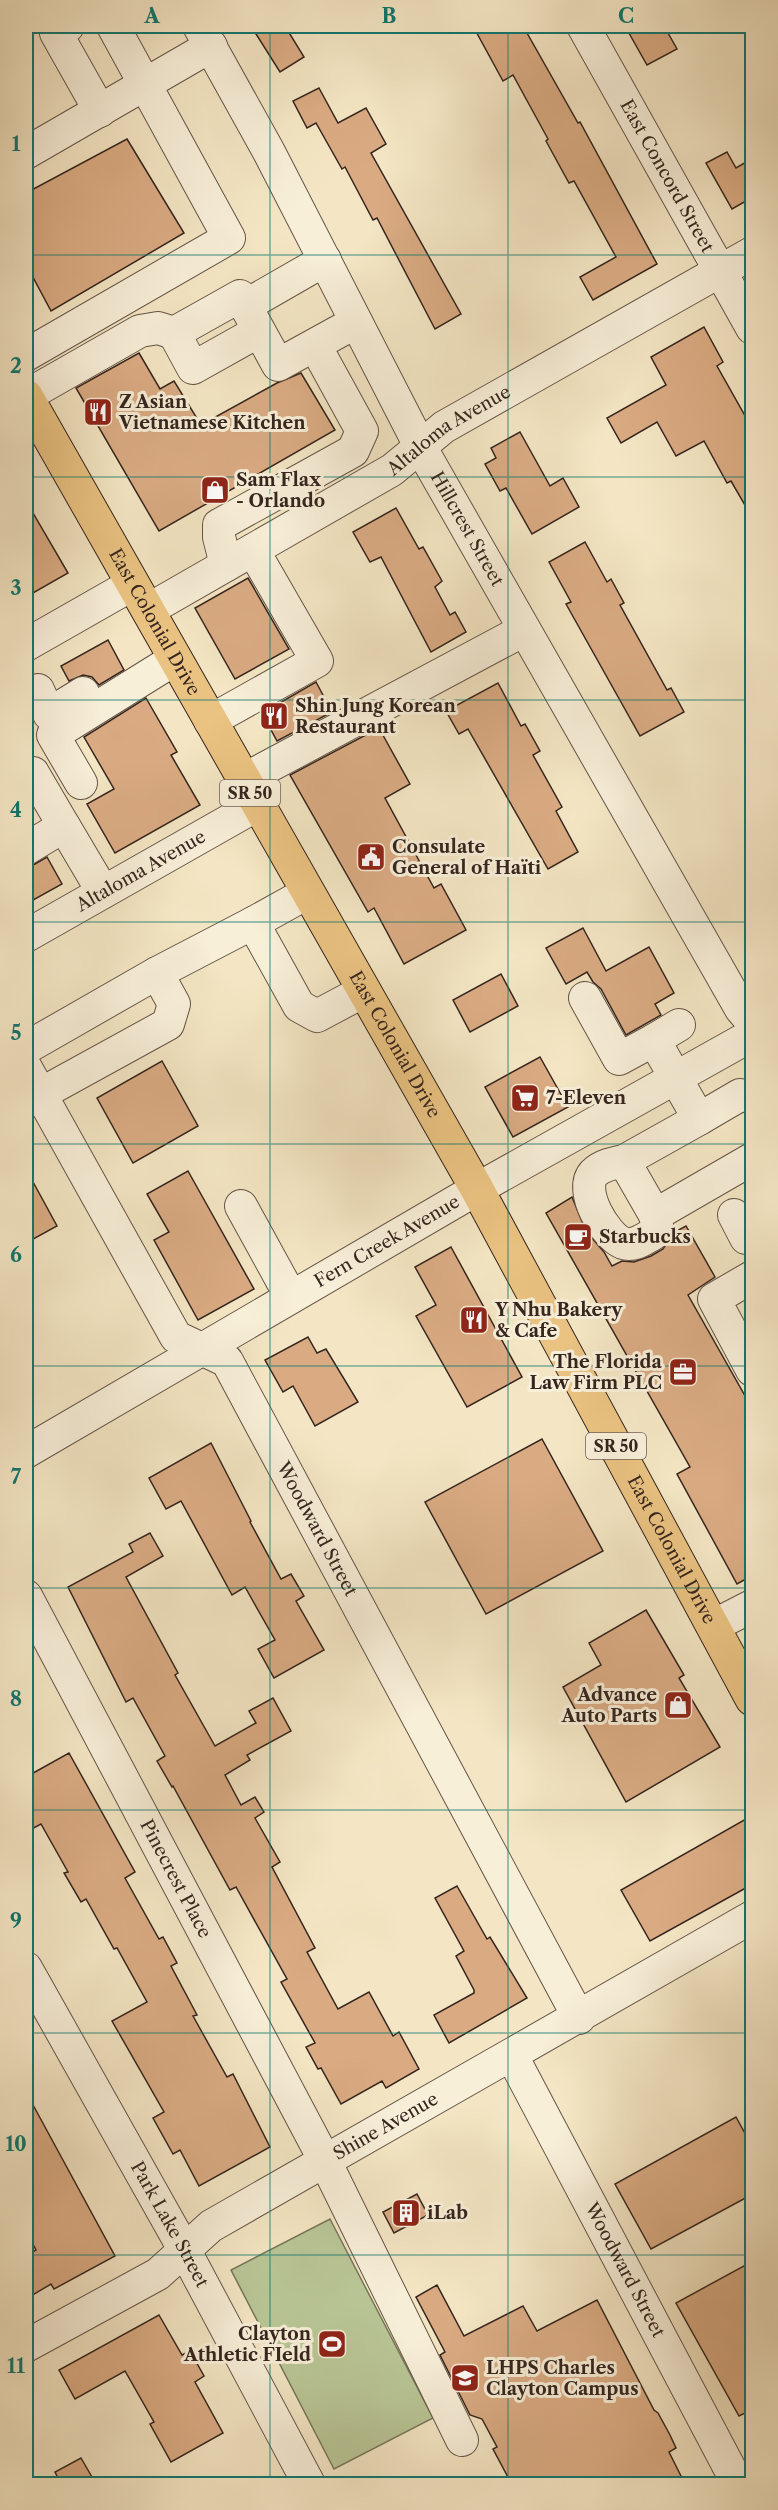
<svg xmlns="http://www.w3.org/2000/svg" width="778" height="2510" viewBox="0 0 778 2510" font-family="'Libre Caslon Text',serif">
<rect width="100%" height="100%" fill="#f4e6c4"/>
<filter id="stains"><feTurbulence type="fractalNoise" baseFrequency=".00333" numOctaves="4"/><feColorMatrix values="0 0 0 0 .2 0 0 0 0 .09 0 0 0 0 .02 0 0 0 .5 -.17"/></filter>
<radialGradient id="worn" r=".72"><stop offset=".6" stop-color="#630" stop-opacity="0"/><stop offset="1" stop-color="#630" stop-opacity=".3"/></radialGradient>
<polygon fill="#b9c696" stroke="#77765a" stroke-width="1.5" points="330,2219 433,2418 334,2469 231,2270"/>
<g fill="#daab83" stroke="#35251e" stroke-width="1.5">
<polygon points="251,26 285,26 304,57 280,72"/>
<polygon points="473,26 523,26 578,123 580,122 657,264 593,300 580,277 616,257 574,181 569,183 546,141 548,139 513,75 503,81"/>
<polygon points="625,26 664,26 677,49 647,65"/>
<polygon points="319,88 338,123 366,108 386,144 371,153 461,314 435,329 377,218 373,220 345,167 342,169 316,123 307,128 293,101"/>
<polygon points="127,139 184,233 51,311 26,264 26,193"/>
<polygon points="727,152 736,168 753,158 753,197 732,209 706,163"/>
<polygon points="704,327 723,362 717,366 753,430 753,519 731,481 727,483 704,441 676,456 657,422 621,443 607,418 666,385 651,357"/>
<polygon points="139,353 160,389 174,381 201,425 277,383 301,373 335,430 159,531 76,388"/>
<polygon points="520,432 550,486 563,478 579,507 532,534 506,488 500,491 485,464 496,458 491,448"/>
<polygon points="26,501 68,573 26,597"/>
<polygon points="396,508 419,549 423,547 442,581 435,587 450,615 455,612 466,632 431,652 381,557 370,562 353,532"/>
<polygon points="585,542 607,582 611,579 624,603 620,605 667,690 671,688 684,712 640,736 566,604 571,602 549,562"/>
<polygon points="248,578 289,649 235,679 195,608"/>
<polygon points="108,640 124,670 99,685 92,677 83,675 69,681 61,666"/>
<polygon points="316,682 332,712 277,741 262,713"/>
<polygon points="498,683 521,726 525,724 540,751 533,755 562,807 556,811 578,852 548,869 468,729 459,734 446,711"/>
<polygon points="146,698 177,752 171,755 200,805 115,853 87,804 114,789 84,737"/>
<polygon points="379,728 410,784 385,798 434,888 441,884 466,930 404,964 374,908 368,912 290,775"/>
<polygon points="47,857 62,884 26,904 26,867 35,864"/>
<polygon points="583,928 606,971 649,947 674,993 655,1004 661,1015 626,1035 601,989 593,982 587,972 566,984 546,948"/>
<polygon points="501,974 518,1006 470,1032 453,1000"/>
<polygon points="540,1057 568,1107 513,1137 485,1087"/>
<polygon points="162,1061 198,1126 133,1163 97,1098"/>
<polygon points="26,1169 57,1226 26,1243"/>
<polygon points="188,1171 254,1289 198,1320 154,1240 169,1232 147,1194"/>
<polygon points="572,1197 586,1231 604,1252 612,1266 622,1261 634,1262 651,1256 663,1249 673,1233 686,1226 715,1277 688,1295 753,1410 753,1575 737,1584 677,1474 690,1467 546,1213"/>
<polygon points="451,1247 522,1377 467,1407 416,1316 436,1305 415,1267"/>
<polygon points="308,1337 317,1353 326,1349 358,1402 315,1426 293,1386 283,1392 265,1360"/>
<polygon points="542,1439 603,1551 486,1614 425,1502"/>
<polygon points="211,1443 251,1521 250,1522 281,1579 291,1574 304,1596 296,1601 324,1650 274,1678 258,1649 275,1640 245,1587 232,1595 181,1501 166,1509 149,1478"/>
<polygon points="150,1533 163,1556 126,1577 178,1673 175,1675 215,1746 256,1723 249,1711 273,1698 291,1731 247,1755 250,1760 225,1775 241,1805 255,1797 264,1812 255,1818 280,1862 272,1867 315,1948 307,1952 338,2009 369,1992 393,2036 399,2032 419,2069 386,2088 382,2081 341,2104 321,2068 318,2069 306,2047 315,2043 281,1982 287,1979 236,1887 230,1890 173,1786 172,1787 157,1761 165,1756 133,1698 126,1702 68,1587 133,1552 129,1544"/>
<polygon points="646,1610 684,1675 679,1678 720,1747 626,1802 563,1687 601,1665 589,1643"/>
<polygon points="69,1753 135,1872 125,1878 159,1939 163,1937 177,1963 171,1966 197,2015 193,2016 227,2077 233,2074 270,2147 199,2186 180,2150 173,2154 153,2118 164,2112 112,2021 147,2002 117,1948 114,1949 86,1899 81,1902 64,1873 68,1872 41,1824 26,1832 26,1777"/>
<polygon points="753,1815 753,1884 650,1941 621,1890"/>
<polygon points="457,1886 487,1939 490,1937 527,1998 449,2043 434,2015 474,1993 474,1990 456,1956 464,1951 435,1898"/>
<polygon points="26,2092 115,2256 54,2289 51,2284 26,2299 26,2256 36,2250 26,2231"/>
<polygon points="736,2117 753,2148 753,2194 651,2249 615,2184"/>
<polygon points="417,2194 428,2215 394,2233 383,2212"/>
<polygon points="753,2261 753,2409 739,2416 676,2303"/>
<polygon points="437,2285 464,2336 523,2306 537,2331 597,2300 654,2410 658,2413 670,2435 676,2448 669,2452 685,2484 518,2484 514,2477 509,2479 493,2449 497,2447 482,2419 470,2415 440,2355 445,2352 416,2297"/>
<polygon points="159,2315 182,2355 190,2351 204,2376 195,2382 223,2433 171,2462 150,2424 154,2422 125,2371 75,2399 59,2370"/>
<polygon points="81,2458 96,2484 61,2484 55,2472"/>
</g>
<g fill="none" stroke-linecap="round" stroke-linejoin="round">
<g stroke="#655548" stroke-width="34">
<g id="minor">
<polyline points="68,26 56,33 100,111"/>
<path id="s1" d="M199 26 269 152 421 448 741 1009 752 1022"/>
<path id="s2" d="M583 26 752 328"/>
<polyline points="26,153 211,46"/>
<polyline points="245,306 325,260"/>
<polyline points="174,333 193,368 259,331"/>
<polyline points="26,355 229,238 113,26"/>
<polyline points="26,396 140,331 158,328 174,333 240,296 278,365 356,322"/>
<polyline points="226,565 219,537 219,525 353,451 362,431 323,360"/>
<path id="s3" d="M148 610 392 470 444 427 752 253"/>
<polyline points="26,645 133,584"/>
<polyline points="38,690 49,714 83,693"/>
<polyline points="210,721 317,661 253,550"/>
<polyline points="26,778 33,773 64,826 26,849"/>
<polyline points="243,780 524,630"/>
<polyline points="81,783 53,735 175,659"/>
<polyline points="64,826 103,892"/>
<polyline points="307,893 253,923 299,1006 317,1016 364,991"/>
<path id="s4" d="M26 936 257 805"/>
<polyline points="585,998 619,1059 654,1040 699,1119 740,1095 752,1097"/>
<polyline points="654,1040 679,1025"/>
<polyline points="26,1048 157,973 253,923"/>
<path id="s5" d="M26 1068 176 1337 227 1361 579 2018"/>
<polyline points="26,1102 168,1024 174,1004 157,973"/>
<polyline points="699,1119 624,1161 655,1215 752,1159"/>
<path d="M624 1161C614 1163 602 1165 594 1173 578 1190 605 1236 623 1243 634 1247 644 1239 653 1234L657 1224 655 1215"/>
<polyline points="241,1206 291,1297"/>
<polyline points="734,1215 746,1238 752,1234"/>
<polyline points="752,1277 714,1299 752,1370"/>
<path id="s6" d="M26 1452 477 1189 752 1035"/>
<path id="s7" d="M26 1596 325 2161 462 2440"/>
<polyline points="713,1626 752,1606"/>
<path id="s8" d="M26 1968 185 2251 309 2484"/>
<path id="s9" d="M512 2056 738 2484"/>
<path id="s10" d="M26 2346 158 2274 211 2226 752 1917"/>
</g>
</g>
<g stroke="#35251e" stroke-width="35">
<g id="highway">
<path id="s11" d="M26 396 477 1189 752 1699"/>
</g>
</g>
<use href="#minor" stroke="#f8efd9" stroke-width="32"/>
<use href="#highway" stroke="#eac382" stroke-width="33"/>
</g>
<path fill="none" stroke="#0f766e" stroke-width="1.5" stroke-opacity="0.55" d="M270 26V2484M508 26V2484M26 255H752M26 477H752M26 700H752M26 922H752M26 1144H752M26 1366H752M26 1588H752M26 1810H752M26 2033H752M26 2255H752"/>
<defs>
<g id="restaurant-square" transform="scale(1.5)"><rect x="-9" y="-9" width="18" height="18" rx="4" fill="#8f2418" stroke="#f8efd9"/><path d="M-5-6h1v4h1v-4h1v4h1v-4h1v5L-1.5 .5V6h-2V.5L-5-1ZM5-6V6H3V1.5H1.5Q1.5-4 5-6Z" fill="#fff"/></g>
<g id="shop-square" transform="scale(1.5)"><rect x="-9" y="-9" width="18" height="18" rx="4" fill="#8f2418" stroke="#f8efd9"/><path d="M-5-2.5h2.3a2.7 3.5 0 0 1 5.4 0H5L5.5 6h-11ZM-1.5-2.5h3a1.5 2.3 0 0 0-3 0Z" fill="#fff"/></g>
<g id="civic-square" transform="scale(1.5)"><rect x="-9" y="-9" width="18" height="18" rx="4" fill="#8f2418" stroke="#f8efd9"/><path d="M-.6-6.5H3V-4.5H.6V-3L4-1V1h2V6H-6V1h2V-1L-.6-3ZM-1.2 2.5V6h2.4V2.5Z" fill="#fff"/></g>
<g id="supermarket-square" transform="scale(1.5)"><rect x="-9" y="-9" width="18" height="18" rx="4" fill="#8f2418" stroke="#f8efd9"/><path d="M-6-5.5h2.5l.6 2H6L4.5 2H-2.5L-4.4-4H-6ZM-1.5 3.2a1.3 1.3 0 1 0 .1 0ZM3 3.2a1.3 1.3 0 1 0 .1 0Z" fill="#fff"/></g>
<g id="cafe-square" transform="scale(1.5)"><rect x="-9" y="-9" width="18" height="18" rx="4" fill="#8f2418" stroke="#f8efd9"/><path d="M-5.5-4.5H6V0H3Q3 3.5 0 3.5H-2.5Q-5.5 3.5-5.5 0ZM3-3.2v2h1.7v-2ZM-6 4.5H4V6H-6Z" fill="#fff"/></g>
<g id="office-square" transform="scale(1.5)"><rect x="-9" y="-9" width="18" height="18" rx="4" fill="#8f2418" stroke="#f8efd9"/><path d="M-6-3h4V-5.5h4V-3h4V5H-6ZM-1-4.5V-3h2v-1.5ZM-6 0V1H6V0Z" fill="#fff"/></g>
<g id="building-square" transform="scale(1.5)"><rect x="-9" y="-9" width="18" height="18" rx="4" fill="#8f2418" stroke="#f8efd9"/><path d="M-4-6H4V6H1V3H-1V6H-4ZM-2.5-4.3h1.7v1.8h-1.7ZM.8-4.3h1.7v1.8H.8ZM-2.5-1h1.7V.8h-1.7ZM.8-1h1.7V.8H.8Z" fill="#fff"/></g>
<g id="stadium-square" transform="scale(1.5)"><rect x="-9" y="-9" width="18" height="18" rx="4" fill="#8f2418" stroke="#f8efd9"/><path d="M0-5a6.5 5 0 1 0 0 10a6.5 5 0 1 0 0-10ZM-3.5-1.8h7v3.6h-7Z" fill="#fff"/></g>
<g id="school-square" transform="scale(1.5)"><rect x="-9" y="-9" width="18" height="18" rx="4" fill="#8f2418" stroke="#f8efd9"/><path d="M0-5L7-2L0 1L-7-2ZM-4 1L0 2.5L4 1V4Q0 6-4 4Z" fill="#fff"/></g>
</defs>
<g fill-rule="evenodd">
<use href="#restaurant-square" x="98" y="412"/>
<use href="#shop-square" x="215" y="490"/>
<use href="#restaurant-square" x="274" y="716"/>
<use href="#civic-square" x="371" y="857"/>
<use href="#supermarket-square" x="525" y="1098"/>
<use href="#cafe-square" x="578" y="1237"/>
<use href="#restaurant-square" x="474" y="1320"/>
<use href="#office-square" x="683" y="1372"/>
<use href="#shop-square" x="678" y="1705"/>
<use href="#building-square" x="406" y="2213"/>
<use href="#stadium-square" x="332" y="2344"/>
<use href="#school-square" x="465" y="2378"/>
</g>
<g text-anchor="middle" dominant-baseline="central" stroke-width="6" stroke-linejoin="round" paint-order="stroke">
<g fill="#f8efd9" stroke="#706256" stroke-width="1.5">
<rect x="220" y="780" width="60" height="26" rx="4.5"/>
<rect x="586" y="1433" width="60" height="26" rx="4.5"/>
</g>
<g font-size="16" font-weight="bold" fill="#35251e">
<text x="250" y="793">SR 50</text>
<text x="616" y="1446">SR 50</text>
</g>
<g font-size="18" fill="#35251e" stroke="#f8efd9">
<text stroke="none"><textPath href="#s2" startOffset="172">East Concord Street</textPath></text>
<text stroke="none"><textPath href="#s3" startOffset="351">Altaloma Avenue</textPath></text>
<text stroke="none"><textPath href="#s1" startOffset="570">Hillcrest Street</textPath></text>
<text stroke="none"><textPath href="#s11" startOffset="260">East Colonial Drive</textPath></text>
<text stroke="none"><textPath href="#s4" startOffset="132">Altaloma Avenue</textPath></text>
<text stroke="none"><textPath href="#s11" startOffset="746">East Colonial Drive</textPath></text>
<text stroke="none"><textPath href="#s6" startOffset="418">Fern Creek Avenue</textPath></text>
<text stroke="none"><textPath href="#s5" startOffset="555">Woodward Street</textPath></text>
<text stroke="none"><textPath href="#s11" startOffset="1322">East Colonial Drive</textPath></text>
<text stroke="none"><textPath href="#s7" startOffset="320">Pinecrest Place</textPath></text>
<text stroke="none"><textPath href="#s10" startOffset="423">Shine Avenue</textPath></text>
<text stroke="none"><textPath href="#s8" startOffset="294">Park Lake Street</textPath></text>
<text stroke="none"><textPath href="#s9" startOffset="242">Woodward Street</textPath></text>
</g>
<g font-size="18" font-weight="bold" fill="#35251e" stroke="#f8efd9" text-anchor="start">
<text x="119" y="402">Z Asian<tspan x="119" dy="21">Vietnamese Kitchen</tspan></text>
<text x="236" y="480">Sam Flax<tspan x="236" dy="21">- Orlando</tspan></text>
<text x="295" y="706">Shin Jung Korean<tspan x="295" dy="21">Restaurant</tspan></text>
<text x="392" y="847">Consulate<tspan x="392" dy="21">General of Haïti</tspan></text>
<text x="546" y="1098">7-Eleven</text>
<text x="599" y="1237">Starbucks</text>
<text x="495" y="1310">Y Nhu Bakery<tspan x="495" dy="21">&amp; Cafe</tspan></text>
<text x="662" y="1362" text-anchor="end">The Florida<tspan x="662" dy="21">Law Firm PLC</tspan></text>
<text x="657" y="1695" text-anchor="end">Advance<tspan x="657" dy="21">Auto Parts</tspan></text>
<text x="427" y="2213">iLab</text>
<text x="311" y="2334" text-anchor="end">Clayton<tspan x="311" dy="21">Athletic FIeld</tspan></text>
<text x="486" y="2368">LHPS Charles<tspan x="486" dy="21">Clayton Campus</tspan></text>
</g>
</g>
<rect width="778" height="2510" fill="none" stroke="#f4e6c4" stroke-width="66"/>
<rect x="33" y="33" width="712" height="2444" fill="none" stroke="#0f766e" stroke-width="2"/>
<g font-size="20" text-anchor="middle" font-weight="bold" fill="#0f766e">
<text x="152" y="23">A</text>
<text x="389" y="23">B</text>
<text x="626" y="23">C</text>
<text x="16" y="151">1</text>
<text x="16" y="373">2</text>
<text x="16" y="595">3</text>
<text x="16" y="817">4</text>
<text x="16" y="1040">5</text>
<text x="16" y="1262">6</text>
<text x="16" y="1484">7</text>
<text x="16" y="1706">8</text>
<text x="16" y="1928">9</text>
<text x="16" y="2151">10</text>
<text x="16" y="2373">11</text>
</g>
<rect width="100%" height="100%" filter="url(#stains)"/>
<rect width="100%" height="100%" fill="url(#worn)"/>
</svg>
